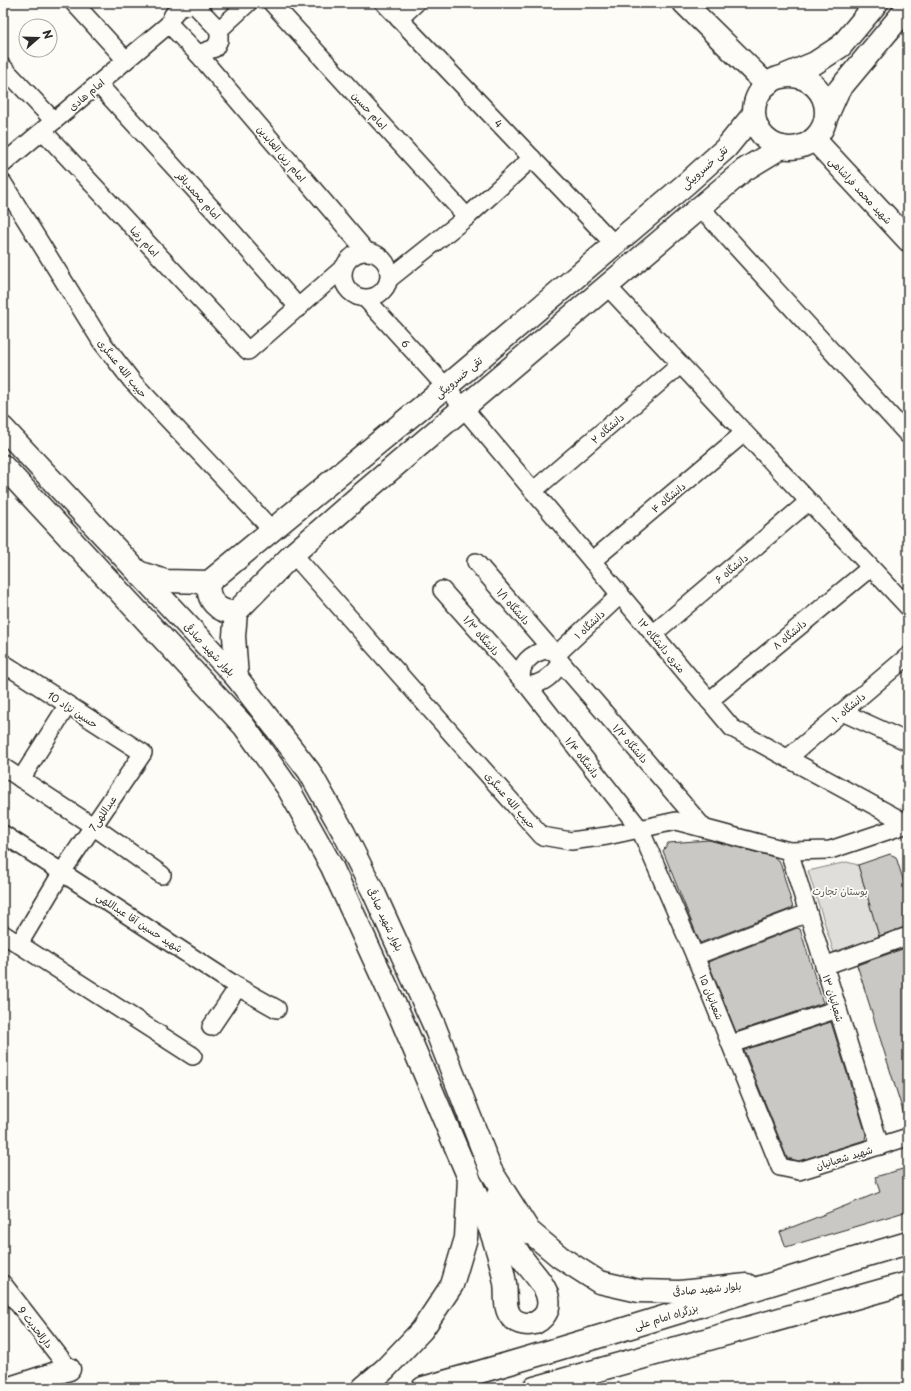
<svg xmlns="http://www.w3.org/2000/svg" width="911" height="1391" viewBox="0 0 911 1391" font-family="'Playpen Sans','Playpen Sans Arabic',sans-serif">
<rect width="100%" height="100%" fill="#fdfcf7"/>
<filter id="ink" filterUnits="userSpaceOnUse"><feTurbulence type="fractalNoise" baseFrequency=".025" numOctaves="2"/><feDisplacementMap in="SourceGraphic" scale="8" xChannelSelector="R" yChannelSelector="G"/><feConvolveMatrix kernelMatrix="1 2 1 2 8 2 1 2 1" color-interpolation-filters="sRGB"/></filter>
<g filter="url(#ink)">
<polygon fill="#dfdeda" stroke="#858482" points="847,862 858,865 880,939 835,956 808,871"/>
<g fill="#c9c8c4" stroke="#2b2b2b">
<polygon points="709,840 774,857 780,862 793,908 700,943 663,851 668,843"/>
<polygon points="890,854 896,857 908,895 908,926 879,936 858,865"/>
<polygon points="797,928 800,929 823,1003 736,1032 708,962"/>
<polygon points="908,947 908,1121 906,1121 857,965"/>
<polygon points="831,1022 866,1134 865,1140 799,1161 787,1158 744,1050"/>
<polygon points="906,1168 908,1175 908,1211 786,1247 780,1232 880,1192 875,1177"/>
</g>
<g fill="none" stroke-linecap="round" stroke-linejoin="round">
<g stroke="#2b2b2b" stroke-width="20">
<g id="minor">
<polyline points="74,3 126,60"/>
<path d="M193 3 219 30V40L215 48 198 54 169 24C173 11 181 4 195 5"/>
<polyline points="272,3 467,217"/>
<polyline points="384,3 614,244"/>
<polyline points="399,19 416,3"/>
<polyline points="219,30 248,3"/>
<polyline points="198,54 366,251"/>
<polyline points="3,67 54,121"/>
<polyline points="98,84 216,213 299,308"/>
<polyline points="43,131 248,351 343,268"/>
<polyline points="3,164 169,24"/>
<polyline points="3,183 101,341 132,381 273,531"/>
<polyline points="700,207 908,435"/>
<circle cx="366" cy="275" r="23"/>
<polyline points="389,279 467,217 532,158"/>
<polyline points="607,286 908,607"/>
<polyline points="366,299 446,387 732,728 908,824"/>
<polyline points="533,491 680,365"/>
<polyline points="293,554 542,836 571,841 607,836 676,821 789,851 830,850 908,824"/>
<polyline points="592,561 744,433"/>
<polyline points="476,562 552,650"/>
<polyline points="442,590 522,680"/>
<polyline points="653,634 808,502"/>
<path d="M546 650C575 652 550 687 527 685L522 680C518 664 532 653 546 650Z"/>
<polyline points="557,654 620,595"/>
<polyline points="559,660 703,827"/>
<polyline points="3,663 143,753 62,872 19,944"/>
<polyline points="527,685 640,829 695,956 780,1167 799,1171 908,1137"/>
<polyline points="709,701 870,568"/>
<polyline points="842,712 908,742"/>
<polyline points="788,758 908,656"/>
<polyline points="3,767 93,826 162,875"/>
<polyline points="21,779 67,706"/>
<polyline points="3,834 238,987 277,1009"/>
<polyline points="789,851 880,1146"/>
<polyline points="3,934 193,1056"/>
<polyline points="695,956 808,913"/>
<polyline points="824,966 908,936"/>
<polyline points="211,1027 238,987"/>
<polyline points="731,1044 838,1009"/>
<polyline points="3,1284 69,1369"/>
</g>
</g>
<g stroke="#2b2b2b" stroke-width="25">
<g id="major">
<polyline points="684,3 766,84"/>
<polyline points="786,75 815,63 841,46 877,3"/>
<circle cx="790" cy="112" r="36"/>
<polyline points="826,118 838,91 908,7"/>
<polyline points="814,139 908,240"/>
<polyline points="3,428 237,678 309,771 344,833 374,893 434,1025 491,1171 529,1231 560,1257 599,1282 639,1291 680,1292 747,1285"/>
<polyline points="3,466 244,726 288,788 332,867 401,1018 469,1178 466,1238 452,1285 422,1330 385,1369 363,1388"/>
<polyline points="138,572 165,581 209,582 446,387 687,183 726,148 753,115"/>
<path d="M209 582C206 600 218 613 236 612"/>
<polyline points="237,678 234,636 236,612 293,554 357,498 744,170 782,147"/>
<path d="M471 1183C485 1215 499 1248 505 1283 507 1295 503 1308 512 1318 518 1324 528 1325 535 1323 541 1320 547 1314 548 1307 552 1288 529 1270 520 1255 508 1237 504 1215 498 1195"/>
<polyline points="10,1388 69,1369"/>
</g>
</g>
<g stroke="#2b2b2b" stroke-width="25">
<g id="highway">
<path d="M423 1388C586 1343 746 1290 908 1243"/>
<polyline points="534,1388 908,1283"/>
</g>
</g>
<use href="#minor" stroke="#fdfcf7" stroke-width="17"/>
<use href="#major" stroke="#fdfcf7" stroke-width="22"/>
<use href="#highway" stroke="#fdfcf7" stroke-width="22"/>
</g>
</g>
<g text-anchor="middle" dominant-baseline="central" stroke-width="3.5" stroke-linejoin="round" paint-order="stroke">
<g font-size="10" fill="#2b2b2b" stroke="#fdfcf7">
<text transform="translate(86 94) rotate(-40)">امام هادی</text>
<text transform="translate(370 110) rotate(48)">امام حسین</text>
<text transform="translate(499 123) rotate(46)">4</text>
<text transform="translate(282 153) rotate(50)">امام زین العابدین</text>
<text transform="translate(704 167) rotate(-42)">تقی خسروبیگی</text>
<text transform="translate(861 190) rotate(47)">شهید محمد فراشاهی</text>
<text transform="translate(199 195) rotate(48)">امام محمدباقر</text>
<text transform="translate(145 241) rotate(47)">امام رضا</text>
<text transform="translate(406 343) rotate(48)">6</text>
<text transform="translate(123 368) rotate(51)">حبیب الله عسگری</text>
<text transform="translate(458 377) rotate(-40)">تقی خسروبیگی</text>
<text transform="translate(607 428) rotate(-41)">دانشگاه ۲</text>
<text transform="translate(668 497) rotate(-40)">دانشگاه ۴</text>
<text transform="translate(731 568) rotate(-40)">دانشگاه ۶</text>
<text transform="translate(514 606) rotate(49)">دانشگاه ۱/۱</text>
<text transform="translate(589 624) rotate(-43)">دانشگاه ۱</text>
<text transform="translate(789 634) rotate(-40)">دانشگاه ۸</text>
<text transform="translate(482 635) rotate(49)">دانشگاه ۱/۳</text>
<text transform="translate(662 645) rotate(50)">۱۲ متری دانشگاه</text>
<text transform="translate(210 649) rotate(47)">بلوار شهید صادقی</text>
<text transform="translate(848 707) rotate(-40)">دانشگاه ۱۰</text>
<text transform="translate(73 709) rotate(33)">حسین نژاد 10</text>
<text transform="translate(631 743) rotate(49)">دانشگاه ۱/۲</text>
<text transform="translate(583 757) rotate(52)">دانشگاه ۱/۴</text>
<text transform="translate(511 800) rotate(49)">حبیب الله عسگری</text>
<text transform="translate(102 813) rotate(-56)">عبداللهی7</text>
<text transform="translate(386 919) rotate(65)">بلوار شهید صادقی</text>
<text transform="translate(140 922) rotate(33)">شهید حسین آقا عبداللهی</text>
<text transform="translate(712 997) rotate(68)">شعبانیان ۱۵</text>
<text transform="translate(834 998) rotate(73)">شعبانیان ۱۳</text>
<text transform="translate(844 1157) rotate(-17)">شهید شعبانیان</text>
<text transform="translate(707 1288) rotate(-5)">بلوار شهید صادقی</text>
<text transform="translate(666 1316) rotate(-17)">بزرگراه امام علی</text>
<text transform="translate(36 1327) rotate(52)">دارالحدیث 9</text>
</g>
<g font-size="10" fill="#585857" stroke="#fdfcf7">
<text x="840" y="890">بوستان تجارت</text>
</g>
</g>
<rect width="911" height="1391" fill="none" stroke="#fdfcf7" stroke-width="16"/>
<rect x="8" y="8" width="895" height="1375" fill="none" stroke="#2b2b2b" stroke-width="1.5" filter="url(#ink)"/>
<g transform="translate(38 38) rotate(70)"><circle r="19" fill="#fdfcf7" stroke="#a9a8a5"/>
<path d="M0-3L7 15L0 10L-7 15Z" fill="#2b2b2b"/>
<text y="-6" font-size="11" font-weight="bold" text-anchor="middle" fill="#2b2b2b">N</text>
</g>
</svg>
